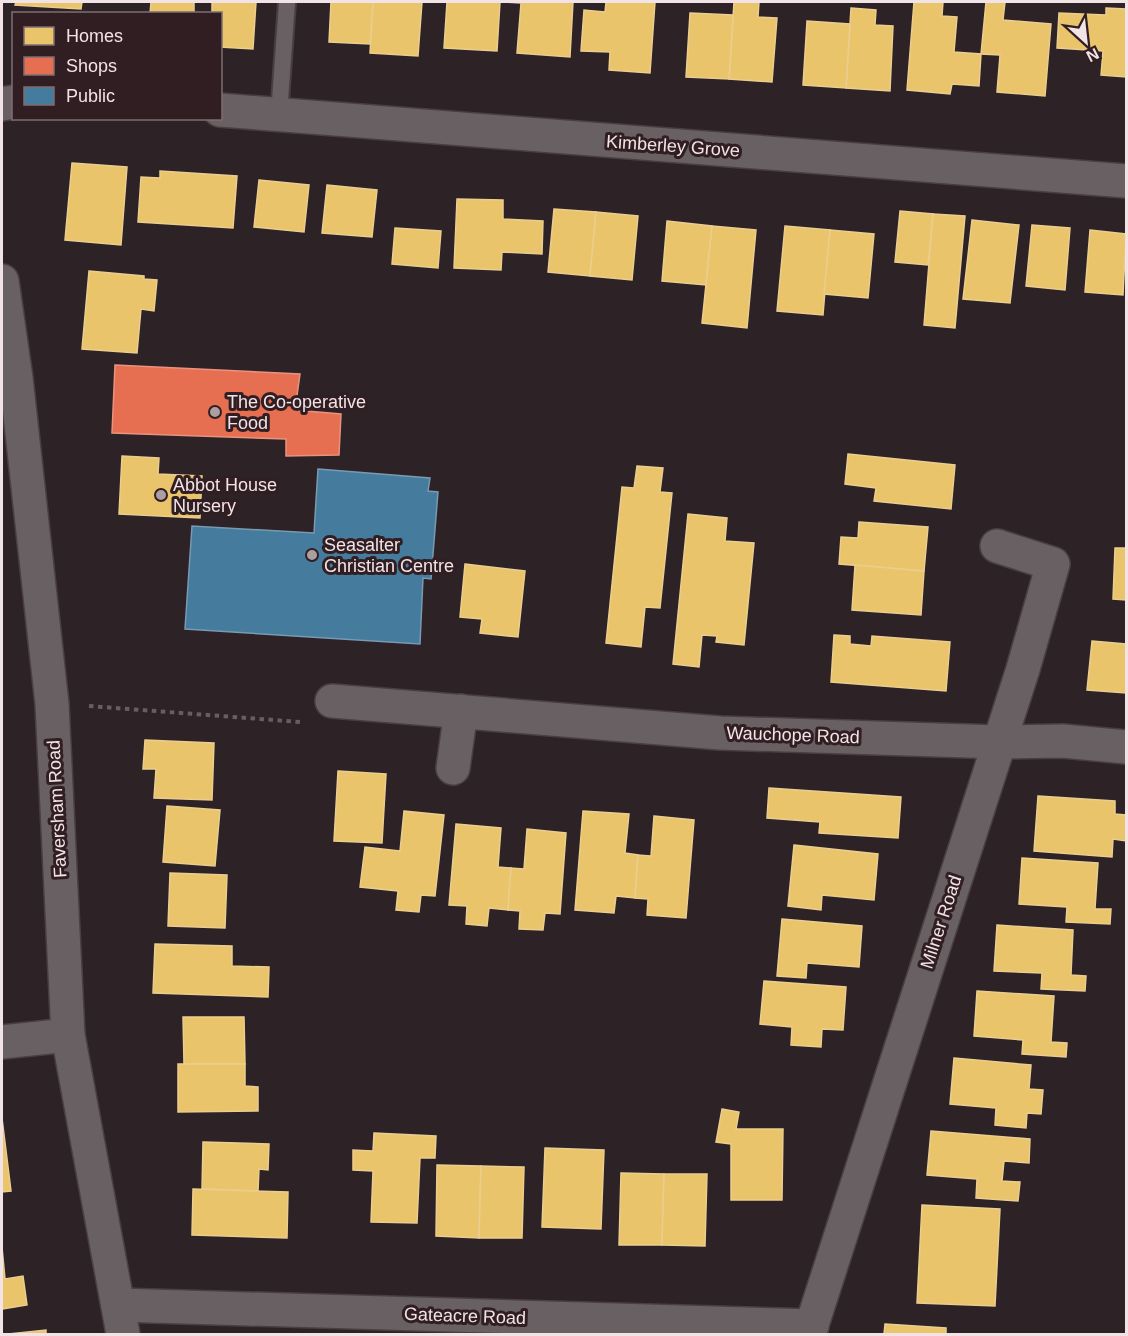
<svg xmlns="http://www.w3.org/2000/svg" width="1128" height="1336" viewBox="0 0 1128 1336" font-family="Arial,sans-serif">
<rect width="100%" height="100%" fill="#2d2225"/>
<g fill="#e9c46a" stroke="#ebcd8f" stroke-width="1.5">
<polygon points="16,2 82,2 81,9 15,5"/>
<polygon points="151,2 194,2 194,14 150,14"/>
<polygon points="212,2 256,2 253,49 220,47 220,14 212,14"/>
<polygon points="331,2 373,2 370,44 329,42"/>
<polygon points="373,2 422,2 418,56 370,53"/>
<polygon points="447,2 500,2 497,51 444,48"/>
<polygon points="506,2 573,2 570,57 517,53 521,3"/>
<polygon points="606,2 655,2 650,73 609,70 610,52 581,51 584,10 605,12"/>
<polygon points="734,2 759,2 758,17 777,18 772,82 729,79"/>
<polygon points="914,2 943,2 942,16 957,17 954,52 981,54 979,86 952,84 950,94 907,90"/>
<polygon points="986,2 1005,2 1003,20 1051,24 1045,96 997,92 1000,55 981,54"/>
<polygon points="851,8 876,10 875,25 893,26 890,91 846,88"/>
<polygon points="1106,8 1126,9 1126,77 1101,75 1103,51 1057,48 1059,13 1106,15"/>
<polygon points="690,13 733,15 729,79 686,77"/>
<polygon points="807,21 850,24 846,88 803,85"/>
<polygon points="72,163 127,167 121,245 65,240"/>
<polygon points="160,171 237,176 233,228 138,222 141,177 160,178"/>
<polygon points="259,180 309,185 304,232 254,227"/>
<polygon points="327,185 377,190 372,237 322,233"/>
<polygon points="457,199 503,200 503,219 543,221 542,254 502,252 501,270 454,268"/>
<polygon points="554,209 596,212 590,276 548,272"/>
<polygon points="900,211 933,214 928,265 895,262"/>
<polygon points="596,212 638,216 632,280 590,276"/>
<polygon points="933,214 965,216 955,328 924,325"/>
<polygon points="972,220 1019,225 1010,303 963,299"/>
<polygon points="667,221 712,226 706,285 662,281"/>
<polygon points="1032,225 1070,228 1065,290 1026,286"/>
<polygon points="712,226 756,230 747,328 702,323"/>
<polygon points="785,226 830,230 823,315 777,311"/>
<polygon points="395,228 441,231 438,268 392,264"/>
<polygon points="830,230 874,234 868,298 824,294"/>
<polygon points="1090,230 1126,234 1123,295 1085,292"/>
<polygon points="89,271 144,276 144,279 157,280 154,311 141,309 137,353 82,349"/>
<polygon points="848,454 955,465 951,509 874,501 876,488 845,484"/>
<polygon points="122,456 159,458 158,474 202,476 200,518 119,514"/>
<polygon points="637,466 663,468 660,492 672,493 660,608 645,607 641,647 606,643 622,487 634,488"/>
<polygon points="688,514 727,518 725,541 754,543 744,645 716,642 717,636 702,635 699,667 673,664"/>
<polygon points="859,522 928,527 924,571 839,564 841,537 858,538"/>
<polygon points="1115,548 1126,548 1126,600 1113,599"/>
<polygon points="465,564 525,571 518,637 480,633 482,619 460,617"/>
<polygon points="855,565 924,571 921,615 852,610"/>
<polygon points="834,635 850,636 850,644 871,646 872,636 950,642 946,691 831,682"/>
<polygon points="1092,641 1126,644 1126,693 1087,690"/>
<polygon points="145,740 214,743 212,800 154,798 156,769 143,769"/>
<polygon points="338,771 386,774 382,843 334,841"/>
<polygon points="769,788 901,797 898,838 819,833 820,822 767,818"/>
<polygon points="1038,796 1115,801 1115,814 1126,815 1126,841 1113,839 1112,857 1034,851"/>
<polygon points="167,806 220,810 215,866 163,862"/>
<polygon points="404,811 444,815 435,896 421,895 419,912 396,910 398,891 360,887 365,847 400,851"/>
<polygon points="583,811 629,814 625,853 638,855 635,898 616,896 614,913 575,910"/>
<polygon points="654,816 694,820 686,918 647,915 648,899 635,898 638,855 651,856"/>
<polygon points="456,824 501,828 498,867 511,868 508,910 489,908 487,926 466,924 467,906 449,905"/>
<polygon points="527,829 566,833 560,914 545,913 543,930 519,929 520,911 508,910 511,868 524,869"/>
<polygon points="794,845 878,854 874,900 822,895 821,910 788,906"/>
<polygon points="1022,858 1098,863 1095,909 1111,909 1110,924 1066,922 1067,907 1019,904"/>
<polygon points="170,873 227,875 225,928 168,926"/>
<polygon points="782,919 862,926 859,967 807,963 806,978 777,976"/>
<polygon points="997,925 1073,930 1071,975 1086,976 1085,991 1041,989 1042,973 994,971"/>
<polygon points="155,944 232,946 232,966 269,967 268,997 153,993"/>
<polygon points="764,981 846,987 843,1030 822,1029 821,1047 791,1045 792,1027 760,1024"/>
<polygon points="977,991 1054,996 1051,1042 1067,1043 1066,1057 1022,1054 1023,1040 974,1036"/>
<polygon points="183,1017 244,1017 245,1064 184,1064"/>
<polygon points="954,1058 1031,1065 1029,1089 1043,1090 1041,1114 1027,1113 1026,1128 995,1125 996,1108 950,1104"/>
<polygon points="178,1064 245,1064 245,1086 258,1087 258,1111 178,1112"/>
<polygon points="722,1109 739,1112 736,1129 783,1129 782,1200 731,1200 731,1144 716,1142"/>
<polygon points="2,1118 11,1191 2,1192"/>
<polygon points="931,1131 1030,1139 1029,1163 1004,1161 1002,1181 1020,1182 1018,1201 976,1198 977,1179 927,1175"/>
<polygon points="374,1133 436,1136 435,1158 420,1158 417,1223 371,1222 373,1171 353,1170 353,1150 373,1151"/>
<polygon points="203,1142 269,1144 268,1170 259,1169 258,1191 202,1189"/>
<polygon points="545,1148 604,1150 601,1229 542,1227"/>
<polygon points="437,1165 481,1166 479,1238 436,1236"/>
<polygon points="481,1166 524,1167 522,1238 479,1238"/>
<polygon points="621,1173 664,1174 662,1245 619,1245"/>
<polygon points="664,1174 707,1174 705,1246 662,1245"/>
<polygon points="193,1189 288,1192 287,1238 192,1235"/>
<polygon points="922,1205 1000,1209 995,1306 917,1303"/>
<polygon points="2,1247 5,1279 23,1276 27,1305 2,1309"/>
<polygon points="885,1324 946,1328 946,1334 884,1334"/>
<polygon points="46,1330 46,1334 8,1334"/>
</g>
<polygon fill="#e76f51" stroke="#ea927e" stroke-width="1.5" points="115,365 300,374 295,410 341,414 339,455 286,456 286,439 112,433"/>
<polygon fill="#457b9d" stroke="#799ab3" stroke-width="1.5" points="318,469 430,478 428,491 438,492 431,579 423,578 420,644 185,629 192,526 314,533"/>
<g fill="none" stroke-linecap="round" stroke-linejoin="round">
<g stroke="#493f42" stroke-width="20">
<polyline id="lane" points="279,115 287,2"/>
</g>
<g stroke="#493f42" stroke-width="36">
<g id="street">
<polyline points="2,104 14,102"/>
<polyline points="220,110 1126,181"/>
<polyline points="332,701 720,733 999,742 1063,741 1126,747"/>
<polyline points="453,768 461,711"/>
<polyline points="2,1042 68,1035"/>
<polyline points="118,1305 812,1326"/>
<polyline points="809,1334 1023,669 1053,564 997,546"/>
</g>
</g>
<g stroke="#493f42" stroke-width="36">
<polyline id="secondary" points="2,281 16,378 52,704 68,1035 123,1334"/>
</g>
<polyline stroke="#665e60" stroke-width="4" stroke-dasharray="4.5 4.5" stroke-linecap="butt" points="89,706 300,722"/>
<use href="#lane" stroke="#686062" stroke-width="16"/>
<use href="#street" stroke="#686062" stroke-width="33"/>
<use href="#secondary" stroke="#686062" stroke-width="33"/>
</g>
<g fill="#ac9fa2" stroke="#311e23" stroke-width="2">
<circle cx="215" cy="412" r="6"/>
<circle cx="161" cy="495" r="6"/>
<circle cx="312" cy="555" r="6"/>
</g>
<g text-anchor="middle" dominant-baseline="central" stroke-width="6" stroke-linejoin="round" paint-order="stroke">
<g font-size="18" fill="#f1e3e6" stroke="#311e23">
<text transform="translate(673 146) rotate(4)">Kimberley Grove</text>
<text transform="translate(793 735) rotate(2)">Wauchope Road</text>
<text transform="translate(57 809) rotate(-93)">Faversham Road</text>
<text transform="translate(941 922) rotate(-72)">Milner Road</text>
<text transform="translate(465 1316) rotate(2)">Gateacre Road</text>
</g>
<g font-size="18" fill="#f1e3e6" stroke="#311e23" text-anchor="start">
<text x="227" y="402">The Co-operative<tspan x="227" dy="21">Food</tspan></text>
<text x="173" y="485">Abbot House<tspan x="173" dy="21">Nursery</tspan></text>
<text x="324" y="545">Seasalter<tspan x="324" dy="21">Christian Centre</tspan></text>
</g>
</g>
<rect width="1128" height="1336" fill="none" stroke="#f1e3e6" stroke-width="6"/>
<rect x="12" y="12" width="210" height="108" fill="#311e23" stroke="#7e6d71" stroke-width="1.5"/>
<rect x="24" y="27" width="30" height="18" fill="#e9c46a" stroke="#7e6d71" stroke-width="1.5"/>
<text x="66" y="42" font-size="18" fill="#f1e3e6">Homes</text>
<rect x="24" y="57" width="30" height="18" fill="#e76f51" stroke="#7e6d71" stroke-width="1.5"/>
<text x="66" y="72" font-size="18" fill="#f1e3e6">Shops</text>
<rect x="24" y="87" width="30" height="18" fill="#457b9d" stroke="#7e6d71" stroke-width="1.5"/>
<text x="66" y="102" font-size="18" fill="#f1e3e6">Public</text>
<g transform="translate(1086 42) rotate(153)" stroke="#311e23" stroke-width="4.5" paint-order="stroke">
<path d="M0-4.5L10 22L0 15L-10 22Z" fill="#f1e3e6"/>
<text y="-9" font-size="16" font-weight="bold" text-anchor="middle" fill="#f1e3e6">N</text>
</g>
</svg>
